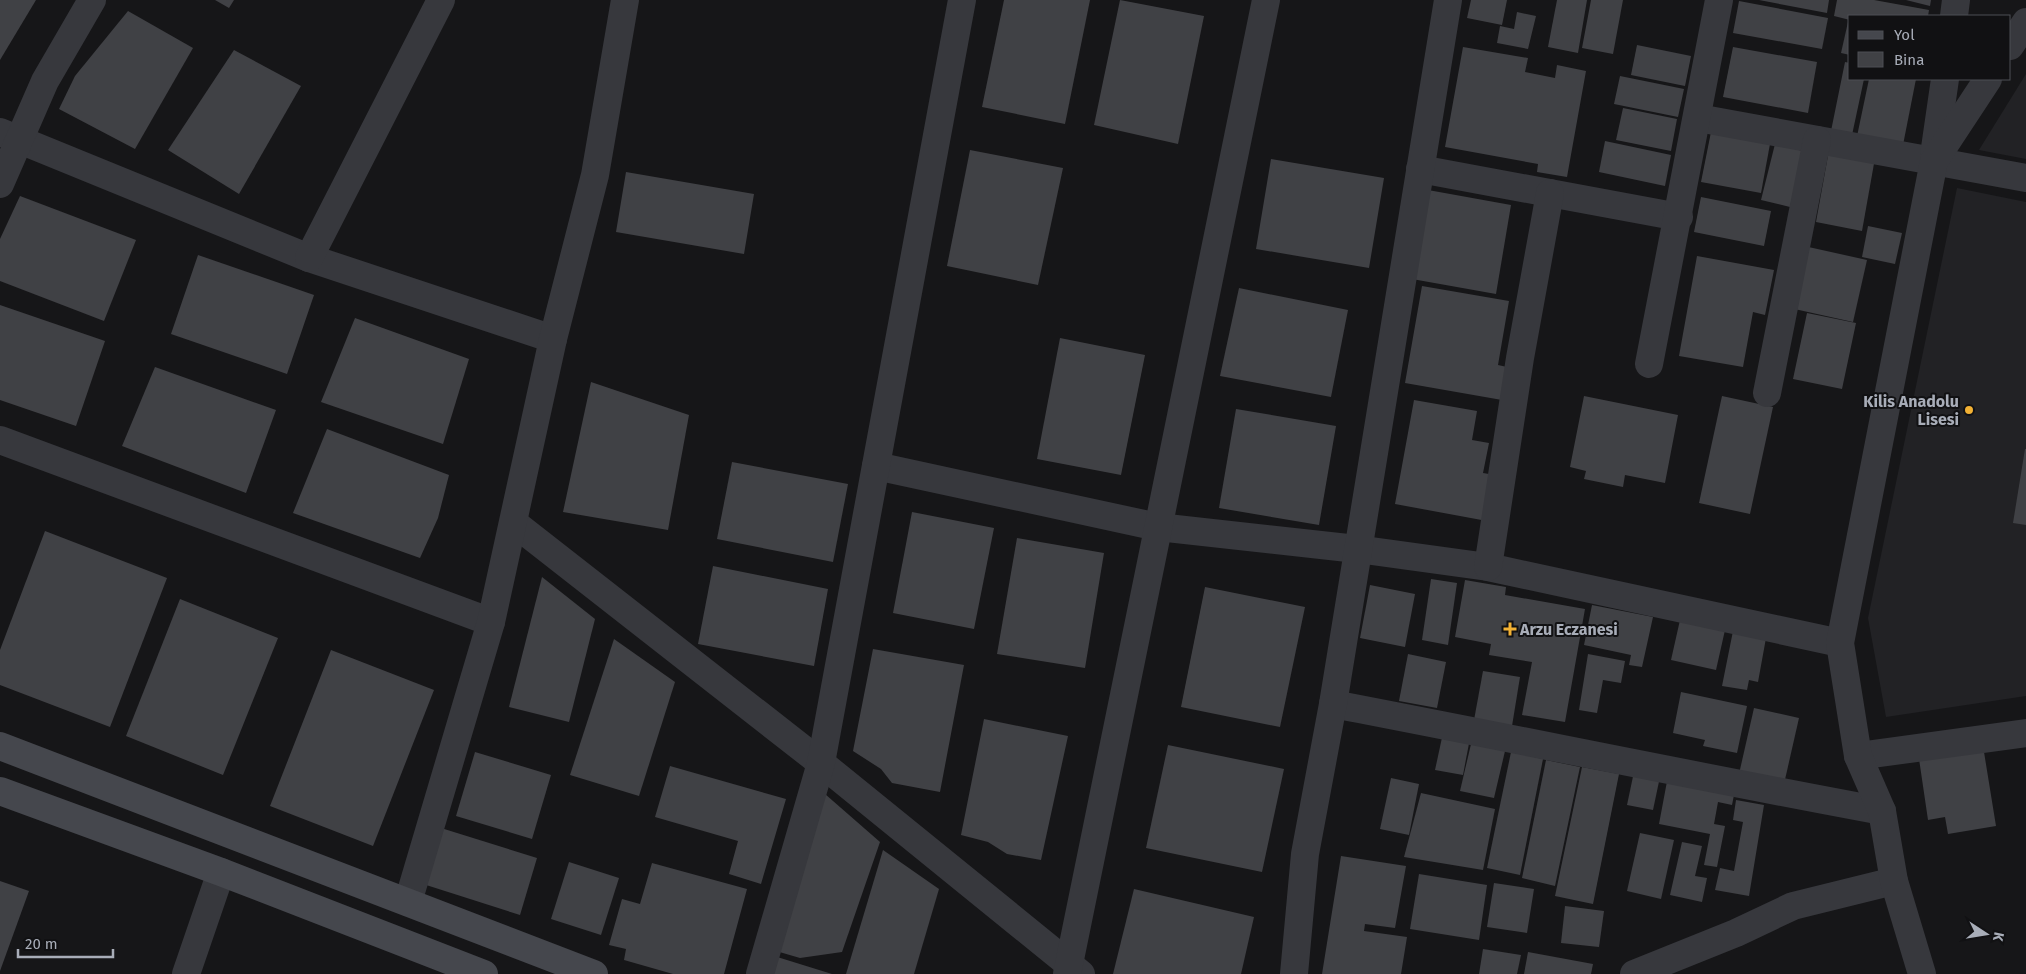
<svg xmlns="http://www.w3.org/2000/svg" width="2026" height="974" viewBox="0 0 2026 974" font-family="'Fira Sans',sans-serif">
<rect width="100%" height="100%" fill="#161618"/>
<g fill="#222225">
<polygon points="2026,74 2026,159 1979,150"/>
<polygon points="1957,188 2026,202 2026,696 1886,717 1868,618"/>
</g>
<g fill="#404145">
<polygon points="0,0 36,0 0,60"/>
<polygon points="215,0 234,0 229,8"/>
<polygon points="1004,0 1090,0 1065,124 982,107"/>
<polygon points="1120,0 1204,16 1178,144 1094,125"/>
<polygon points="1471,0 1507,0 1502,25 1467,18"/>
<polygon points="1557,0 1587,0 1578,53 1548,47"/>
<polygon points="1591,0 1623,0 1613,54 1582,48"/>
<polygon points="1759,0 1829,0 1827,13"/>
<polygon points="1837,0 1874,0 1929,10 1928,16 1850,16 1850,20 1834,16"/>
<polygon points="1906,0 1931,0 1930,6"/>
<polygon points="1739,1 1828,18 1822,49 1733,33"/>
<polygon points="128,11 193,48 135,149 59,109 75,76"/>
<polygon points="1517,12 1536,16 1528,49 1497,43 1500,26 1514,29"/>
<polygon points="1848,22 1850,22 1850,55 1841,53"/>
<polygon points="1637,45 1691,56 1685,86 1631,75"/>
<polygon points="1463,47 1528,58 1525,72 1555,78 1557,65 1586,71 1567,177 1537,172 1538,164 1445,147"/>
<polygon points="1733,47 1817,62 1808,113 1723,97"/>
<polygon points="234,50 301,86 239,194 168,150"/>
<polygon points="1845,62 1850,63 1850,79 1864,79 1852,135 1831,131"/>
<polygon points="1620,76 1684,89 1678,117 1614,104"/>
<polygon points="1869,79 1916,79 1902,150 1856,141"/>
<polygon points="1623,108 1677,119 1671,151 1616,140"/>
<polygon points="1711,132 1770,144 1761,193 1701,182"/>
<polygon points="1605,141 1671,155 1665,186 1599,172"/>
<polygon points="1775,144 1803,151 1790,207 1761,200"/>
<polygon points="970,150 1063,168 1038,285 947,266"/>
<polygon points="1829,150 1875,158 1862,231 1816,222"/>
<polygon points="1271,159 1384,178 1369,268 1256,249"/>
<polygon points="626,172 754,194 744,254 616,232"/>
<polygon points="1428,190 1511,205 1496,294 1412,279"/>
<polygon points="20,196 136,240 104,321 0,281 0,239"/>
<polygon points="1701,197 1771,211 1764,246 1694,232"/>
<polygon points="1868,226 1902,233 1895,264 1862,257"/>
<polygon points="1804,246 1867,260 1853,322 1790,308"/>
<polygon points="198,255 314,295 287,374 171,334"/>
<polygon points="1697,256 1774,270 1765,315 1753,312 1743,367 1679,356"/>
<polygon points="1422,286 1509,301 1498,365 1507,367 1502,400 1405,383"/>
<polygon points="1239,288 1348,310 1331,397 1220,376"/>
<polygon points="0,305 105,341 76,426 0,400"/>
<polygon points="1807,313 1856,323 1842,389 1793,379"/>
<polygon points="355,318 469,359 443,444 321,402"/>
<polygon points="1060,338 1145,355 1121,475 1037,459"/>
<polygon points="155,367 276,410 246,493 122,446"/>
<polygon points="591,382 689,415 668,530 563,512"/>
<polygon points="1584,396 1678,415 1665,483 1625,475 1623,487 1584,479 1586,471 1570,467"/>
<polygon points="1722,396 1773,407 1750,514 1699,503"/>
<polygon points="1414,400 1477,411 1472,440 1489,443 1483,473 1495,475 1487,521 1395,504"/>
<polygon points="1236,409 1336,426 1319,525 1219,508"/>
<polygon points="327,429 449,475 438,518 420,558 293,513"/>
<polygon points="2025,449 2026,449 2026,525 2013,523"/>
<polygon points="732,462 848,484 833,562 717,539"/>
<polygon points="912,512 994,528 974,629 893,613"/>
<polygon points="45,531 167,578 110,727 0,685 0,650"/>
<polygon points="1017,538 1104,553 1085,668 997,654"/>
<polygon points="713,566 828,589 814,666 698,644"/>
<polygon points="542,577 595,619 569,722 509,707"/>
<polygon points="1431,579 1457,583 1448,645 1422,640"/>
<polygon points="1465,580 1506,587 1505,595 1585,609 1565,722 1522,715 1532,662 1489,655 1491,644 1455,637"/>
<polygon points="1370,585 1415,594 1405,647 1360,638"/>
<polygon points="1205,587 1305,607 1280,727 1181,707"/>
<polygon points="180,599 278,638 223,775 126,736"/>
<polygon points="1592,605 1653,617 1642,667 1629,665 1631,655 1584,645"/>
<polygon points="1680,620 1725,630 1716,670 1671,660"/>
<polygon points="1733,631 1766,638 1758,682 1749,680 1747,690 1722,686"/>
<polygon points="614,639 675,682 639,796 570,775"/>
<polygon points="873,649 964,665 940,792 892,783 881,769 853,751"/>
<polygon points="331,650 434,690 373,846 270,806"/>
<polygon points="1408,654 1446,662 1437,708 1399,701"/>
<polygon points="1588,654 1625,661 1621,683 1603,680 1597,713 1579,710"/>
<polygon points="1483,671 1520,677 1512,726 1474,720"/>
<polygon points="1681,692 1747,706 1737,753 1703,746 1705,740 1673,733"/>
<polygon points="1754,708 1799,718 1784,784 1739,774"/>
<polygon points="984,719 1068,736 1041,860 1007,854 988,842 961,835"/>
<polygon points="1443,733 1470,738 1463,775 1435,770"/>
<polygon points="1471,744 1505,751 1494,798 1460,791"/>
<polygon points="1168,745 1284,769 1262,872 1146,848"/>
<polygon points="475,752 551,775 532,839 456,816"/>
<polygon points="1511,752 1543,759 1520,875 1487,868"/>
<polygon points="1918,752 1984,752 1996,826 1948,834 1945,817 1928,820"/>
<polygon points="1546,760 1580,767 1555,886 1522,878"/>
<polygon points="670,766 786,799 761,884 729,874 738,841 655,817"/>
<polygon points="1582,767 1619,774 1593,904 1555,896"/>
<polygon points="1635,767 1661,772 1653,810 1627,805"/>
<polygon points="1668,776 1735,790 1732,805 1718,802 1714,824 1725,826 1717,867 1704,865 1710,834 1659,824"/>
<polygon points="1391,778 1419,784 1409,835 1380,829"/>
<polygon points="1421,793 1495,809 1483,870 1404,857"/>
<polygon points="825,794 880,842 842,952 800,958 776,951"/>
<polygon points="1736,800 1764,805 1749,896 1715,890 1720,868 1734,871 1743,822 1733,820"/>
<polygon points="441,828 537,858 520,915 423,884"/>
<polygon points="1640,833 1674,840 1661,899 1627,891"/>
<polygon points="1682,842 1702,846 1695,876 1707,878 1702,902 1670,895"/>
<polygon points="883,850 939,889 914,974 846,974"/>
<polygon points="1341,856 1406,866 1395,928 1365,924 1364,931 1407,937 1401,974 1322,974"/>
<polygon points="569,862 619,878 601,935 551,919"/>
<polygon points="652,863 747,889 724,974 673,974 624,960 626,949 609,945 622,899 640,904"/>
<polygon points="1419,874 1487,885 1479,940 1410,929"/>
<polygon points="0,881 29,891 0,971"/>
<polygon points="1494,883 1534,889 1527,933 1487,927"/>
<polygon points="1134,889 1254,917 1241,974 1113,974"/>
<polygon points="1565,906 1604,911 1599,947 1561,943"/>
<polygon points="1483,949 1521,955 1517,974 1479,974"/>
<polygon points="1528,952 1593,964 1591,974 1524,974"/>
<polygon points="774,956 832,974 769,974"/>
</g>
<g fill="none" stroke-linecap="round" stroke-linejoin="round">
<g stroke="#37383d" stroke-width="28">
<polyline points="1954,16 1956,0"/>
<polyline points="2010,46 2026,22"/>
<polyline points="1698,118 2026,178"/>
<polyline points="0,132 309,258 553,339"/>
<polyline points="1934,155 1945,79"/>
<polyline points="1420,169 1679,217"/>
<polyline points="0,184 45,81 92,0"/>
<polyline points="309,258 441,0"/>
<polyline points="1649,364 1719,0"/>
<polyline points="1767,393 1817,140"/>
<polyline points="0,440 491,622"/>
<polyline points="876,466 1158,527 1357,549 1488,567 1840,643"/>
<polyline points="514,523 821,763 1081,974"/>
<polyline points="1488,567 1520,358 1550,193"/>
<path d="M1333 704C1516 739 1698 777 1882 811"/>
<polyline points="1858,756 2026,733"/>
<polyline points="408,902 491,622 553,339 595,175 625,0"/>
<polyline points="186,974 221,872"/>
<polyline points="760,974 821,763 962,0"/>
<polyline points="1067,974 1266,0"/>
<polyline points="1294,974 1305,854 1333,704 1448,0"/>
<polyline points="1634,974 1736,933 1793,906 1894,881"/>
<polyline points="1922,974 1894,881 1882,811 1858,756 1840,643 1934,161 1988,79"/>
</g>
<g stroke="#45474d" stroke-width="28">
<polyline points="0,746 594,974"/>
<polyline points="0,791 221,872 484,974"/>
</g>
</g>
<g fill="#f2b134" stroke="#111113" stroke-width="2">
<circle cx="1969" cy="410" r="5"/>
<path d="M1507.5 621.5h5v5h5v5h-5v5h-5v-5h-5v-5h5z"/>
</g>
<g text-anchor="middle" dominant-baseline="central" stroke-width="4" stroke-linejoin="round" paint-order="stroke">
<g font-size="16" font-weight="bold" fill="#a8adb8" stroke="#111113" text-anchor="end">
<text x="1959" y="401">Kilis Anadolu<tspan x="1959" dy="18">Lisesi</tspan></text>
<text x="1520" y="629" text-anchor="start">Arzu Eczanesi</text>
</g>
</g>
<rect x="1848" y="15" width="162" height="65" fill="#111113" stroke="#4d4f55"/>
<rect x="1858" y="31" width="25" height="8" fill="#45474d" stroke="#4d4f55"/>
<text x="1894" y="40" font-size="15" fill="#a8adb8">Yol</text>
<rect x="1858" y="52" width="25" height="15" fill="#404145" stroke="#4d4f55"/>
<text x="1894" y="65" font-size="15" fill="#a8adb8">Bina</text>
<g transform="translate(1986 934) rotate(102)" stroke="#111113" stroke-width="4" paint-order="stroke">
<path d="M0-4L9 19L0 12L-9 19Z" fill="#a8adb8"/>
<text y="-8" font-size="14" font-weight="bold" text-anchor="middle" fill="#a8adb8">K</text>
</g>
<path d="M18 949v8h95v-8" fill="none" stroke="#a8adb8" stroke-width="2.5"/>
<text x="25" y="949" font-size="15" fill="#a8adb8" stroke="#111113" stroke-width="4" paint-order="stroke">20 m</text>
</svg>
